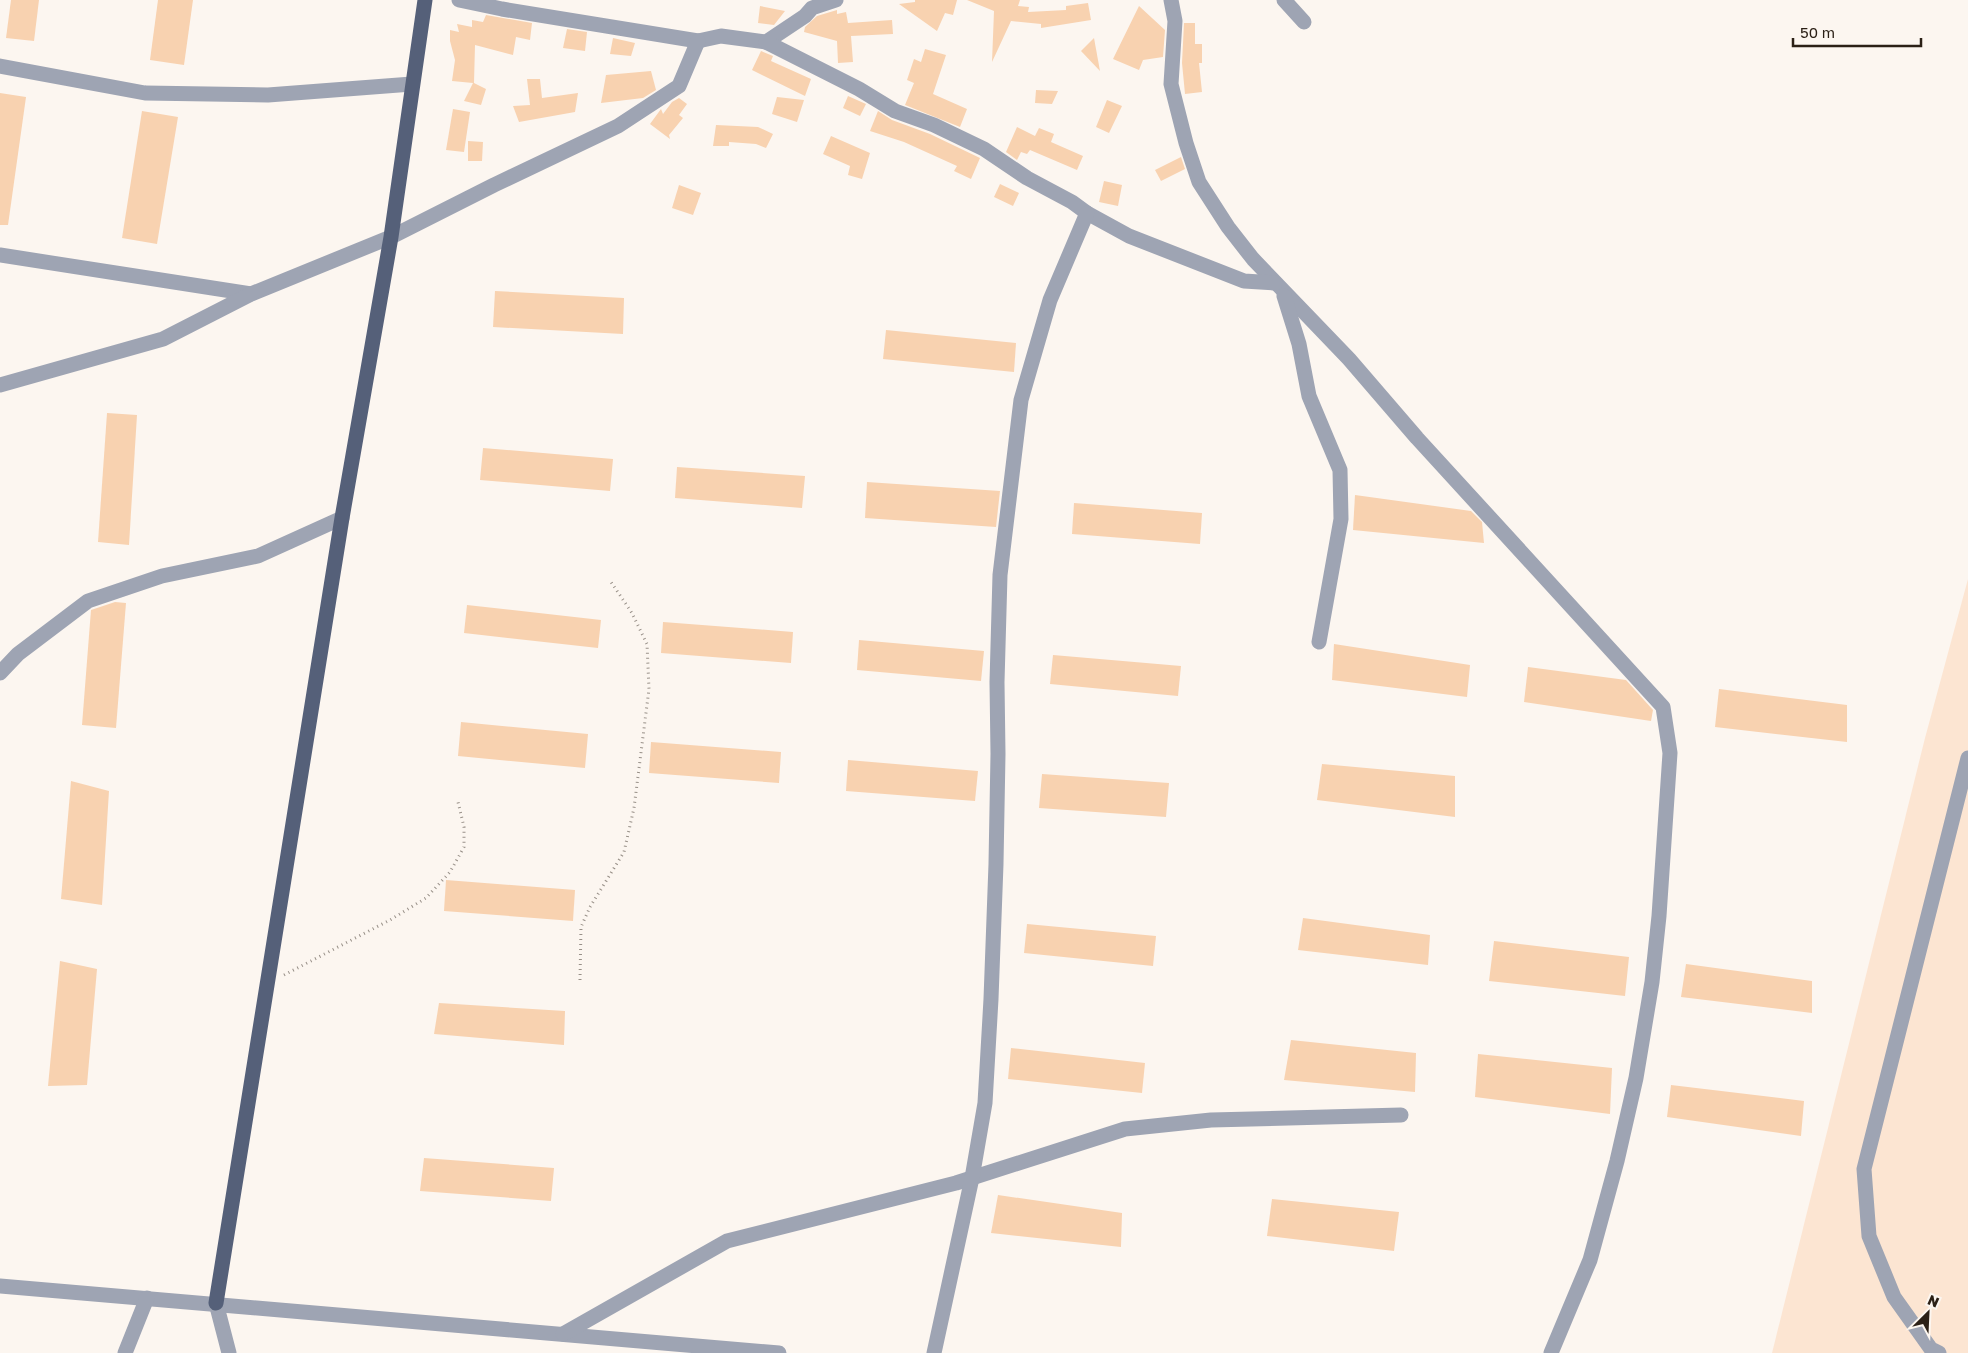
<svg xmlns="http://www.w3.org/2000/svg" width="1968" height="1353" viewBox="0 0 1968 1353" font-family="'Golos Text',sans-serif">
<rect width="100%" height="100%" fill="#fcf6f0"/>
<polygon fill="#fce5d2" points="1968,579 1968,1353 1772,1353 1925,738"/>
<g fill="#f8d2b0">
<polygon points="11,0 39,0 34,41 6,38"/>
<polygon points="158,0 193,0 184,65 150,60"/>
<polygon points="915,0 957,0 953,15 945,13 937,31 899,4 915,2"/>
<polygon points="967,0 1020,0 1018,6 1029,7 1028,12 1066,10 1066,6 1088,3 1091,20 1041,28 1041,24 1011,21 992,62 994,11"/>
<polygon points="760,6 785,11 774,25 758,23"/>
<polygon points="1139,6 1165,30 1163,57 1143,60 1139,70 1113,59"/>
<polygon points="837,10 837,14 846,12 848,23 892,20 893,34 851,36 853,62 838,63 837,41 804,32 805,27 817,16"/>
<polygon points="486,15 532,23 530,40 516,37 513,55 475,45 474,83 486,89 481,105 464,101 473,83 452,81 455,60 450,41 450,30 459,32 457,24 472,27 472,20 483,22"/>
<polygon points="1184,23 1195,23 1195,44 1202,44 1202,63 1199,63 1202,92 1185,94 1182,63"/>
<polygon points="567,29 587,32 585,51 563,48"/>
<polygon points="613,38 635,43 631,56 610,54"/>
<polygon points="1094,38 1100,71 1081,51"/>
<polygon points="925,49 946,55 933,94 967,109 960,127 905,105 914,83 907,80 914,59 921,62"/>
<polygon points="761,51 773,56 771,61 811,79 805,96 752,70"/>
<polygon points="651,71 656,90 643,98 601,103 606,75"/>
<polygon points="527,79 540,79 542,98 578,93 575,112 519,122 513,106 530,105"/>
<polygon points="1036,90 1058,91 1052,104 1035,103"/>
<polygon points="0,93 26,97 8,225 0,225"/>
<polygon points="848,96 866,104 860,116 843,108"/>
<polygon points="777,97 804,100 797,122 772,114"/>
<polygon points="679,98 687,104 679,115 683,118 669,135 670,139 650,124 661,109 663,114 672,102"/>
<polygon points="1107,100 1122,106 1109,133 1096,127"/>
<polygon points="453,109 470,112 464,152 446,150"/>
<polygon points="142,111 178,117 157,244 122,238"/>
<polygon points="878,111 892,120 930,134 980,158 971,179 954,171 957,166 904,142 870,131"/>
<polygon points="716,125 758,127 773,134 766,148 756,144 729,142 729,146 713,146"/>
<polygon points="1017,127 1035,136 1039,128 1054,134 1051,142 1083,156 1077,170 1030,150 1027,154 1021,152 1017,160 1006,152"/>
<polygon points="831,136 870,153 862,179 848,175 850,166 823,154"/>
<polygon points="468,141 483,142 482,161 468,161"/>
<polygon points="1181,157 1185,169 1161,181 1155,170"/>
<polygon points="1104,181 1122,185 1118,206 1099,202"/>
<polygon points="1000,184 1019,193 1013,206 994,197"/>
<polygon points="679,185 701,193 693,215 672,208"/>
<polygon points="495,291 624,298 623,334 493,327"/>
<polygon points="886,330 1016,343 1014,372 883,359"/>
<polygon points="107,413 137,415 129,545 98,542"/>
<polygon points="483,448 613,459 610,491 480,480"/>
<polygon points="677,467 805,476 802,508 675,498"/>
<polygon points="867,482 1000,491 996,527 865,518"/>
<polygon points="1355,495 1471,511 1482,522 1484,543 1353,530"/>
<polygon points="1074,503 1202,513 1200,544 1072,534"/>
<polygon points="115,602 126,603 116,728 82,725 91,610"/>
<polygon points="467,605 601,620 598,648 464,633"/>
<polygon points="663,622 793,632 791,663 661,653"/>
<polygon points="859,640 984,651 981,681 857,670"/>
<polygon points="1334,644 1470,665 1467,697 1332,680"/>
<polygon points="1053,655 1181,666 1178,696 1050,684"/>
<polygon points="1528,667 1626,680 1653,710 1651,721 1524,702"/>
<polygon points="1719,689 1847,705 1847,742 1715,727"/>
<polygon points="461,722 588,734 585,768 458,756"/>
<polygon points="651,742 781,752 779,783 649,773"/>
<polygon points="848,760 978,771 975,801 846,791"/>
<polygon points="1322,764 1455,776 1455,817 1317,800"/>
<polygon points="1042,774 1169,783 1166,817 1039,808"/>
<polygon points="71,781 109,791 102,905 61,899"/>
<polygon points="446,880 575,890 573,921 444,911"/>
<polygon points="1303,918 1430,935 1428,965 1298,950"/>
<polygon points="1027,924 1156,936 1153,966 1024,953"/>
<polygon points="1494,941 1629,957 1625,996 1489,981"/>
<polygon points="60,961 97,969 87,1085 48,1086"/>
<polygon points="1686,964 1812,981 1812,1013 1681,997"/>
<polygon points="439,1003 565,1011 564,1045 434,1034"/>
<polygon points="1291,1040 1416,1053 1415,1092 1284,1080"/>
<polygon points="1011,1048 1145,1063 1142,1093 1008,1079"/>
<polygon points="1478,1054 1612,1068 1610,1114 1475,1097"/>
<polygon points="1671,1085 1804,1101 1801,1136 1667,1117"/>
<polygon points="424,1158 554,1168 551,1201 420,1191"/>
<polygon points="998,1195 1122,1213 1121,1247 991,1233"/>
<polygon points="1272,1199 1399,1212 1394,1251 1267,1236"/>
</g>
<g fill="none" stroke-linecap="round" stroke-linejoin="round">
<g stroke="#989088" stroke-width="3" stroke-dasharray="1 4" stroke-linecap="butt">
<polyline points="284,975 390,920 426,898 450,872 464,847 464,827 458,802"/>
<polyline points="580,980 581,927 590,907 624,852 634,808 649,689 647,644 632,613 611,582"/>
</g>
<g stroke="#9ea4b3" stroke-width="15">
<polyline points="459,0 502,9 698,41 721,36 766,42 805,16 812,8 836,0"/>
<polyline points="1171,0 1175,21 1171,84 1186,143 1199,182 1228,227 1253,259 1349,359 1417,438 1663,707 1670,753 1659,916 1652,982 1636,1078 1617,1161 1590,1260 1551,1353"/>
<polyline points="1284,0 1304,22"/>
<polyline points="766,42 859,89 895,111 934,125 984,149 1027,178 1072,202 1087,213 1129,236 1244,281 1275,283"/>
<polyline points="0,66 145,93 268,95 412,84"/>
<polyline points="0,255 251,294"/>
<polyline points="1284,296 1299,344 1309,396 1340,470 1341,519 1319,642"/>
<polyline points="0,385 163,339 251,294 391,237 494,185 618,126 679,86 698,41"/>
<polyline points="0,673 18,654 88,601 162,576 258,556 342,518"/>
<polyline points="0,1286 779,1353"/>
<polyline points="216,1303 229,1353"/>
<polyline points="563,1334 727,1241 956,1183 1125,1129 1211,1120 1401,1115"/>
<polyline points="125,1353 147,1298"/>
<polyline points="934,1353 972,1178 985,1103 991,999 996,864 998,754 997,682 1000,575 1021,400 1050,300 1087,213"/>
<polyline points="1939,1353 1931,1349 1894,1297 1869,1236 1864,1169 1968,758"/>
</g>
<polyline stroke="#556079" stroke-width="15" points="216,1303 342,518 391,237 425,0"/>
</g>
<g transform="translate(1928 1313) rotate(24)" stroke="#fcf6f0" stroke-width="4" paint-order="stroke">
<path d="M0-4L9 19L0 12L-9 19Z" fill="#2b2016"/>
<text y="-8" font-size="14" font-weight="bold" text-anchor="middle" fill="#2b2016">N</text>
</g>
<path d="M1793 38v8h128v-8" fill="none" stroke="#2b2016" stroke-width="2.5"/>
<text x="1800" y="38" font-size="15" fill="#2b2016" stroke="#fcf6f0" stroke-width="4" paint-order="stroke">50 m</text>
</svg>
